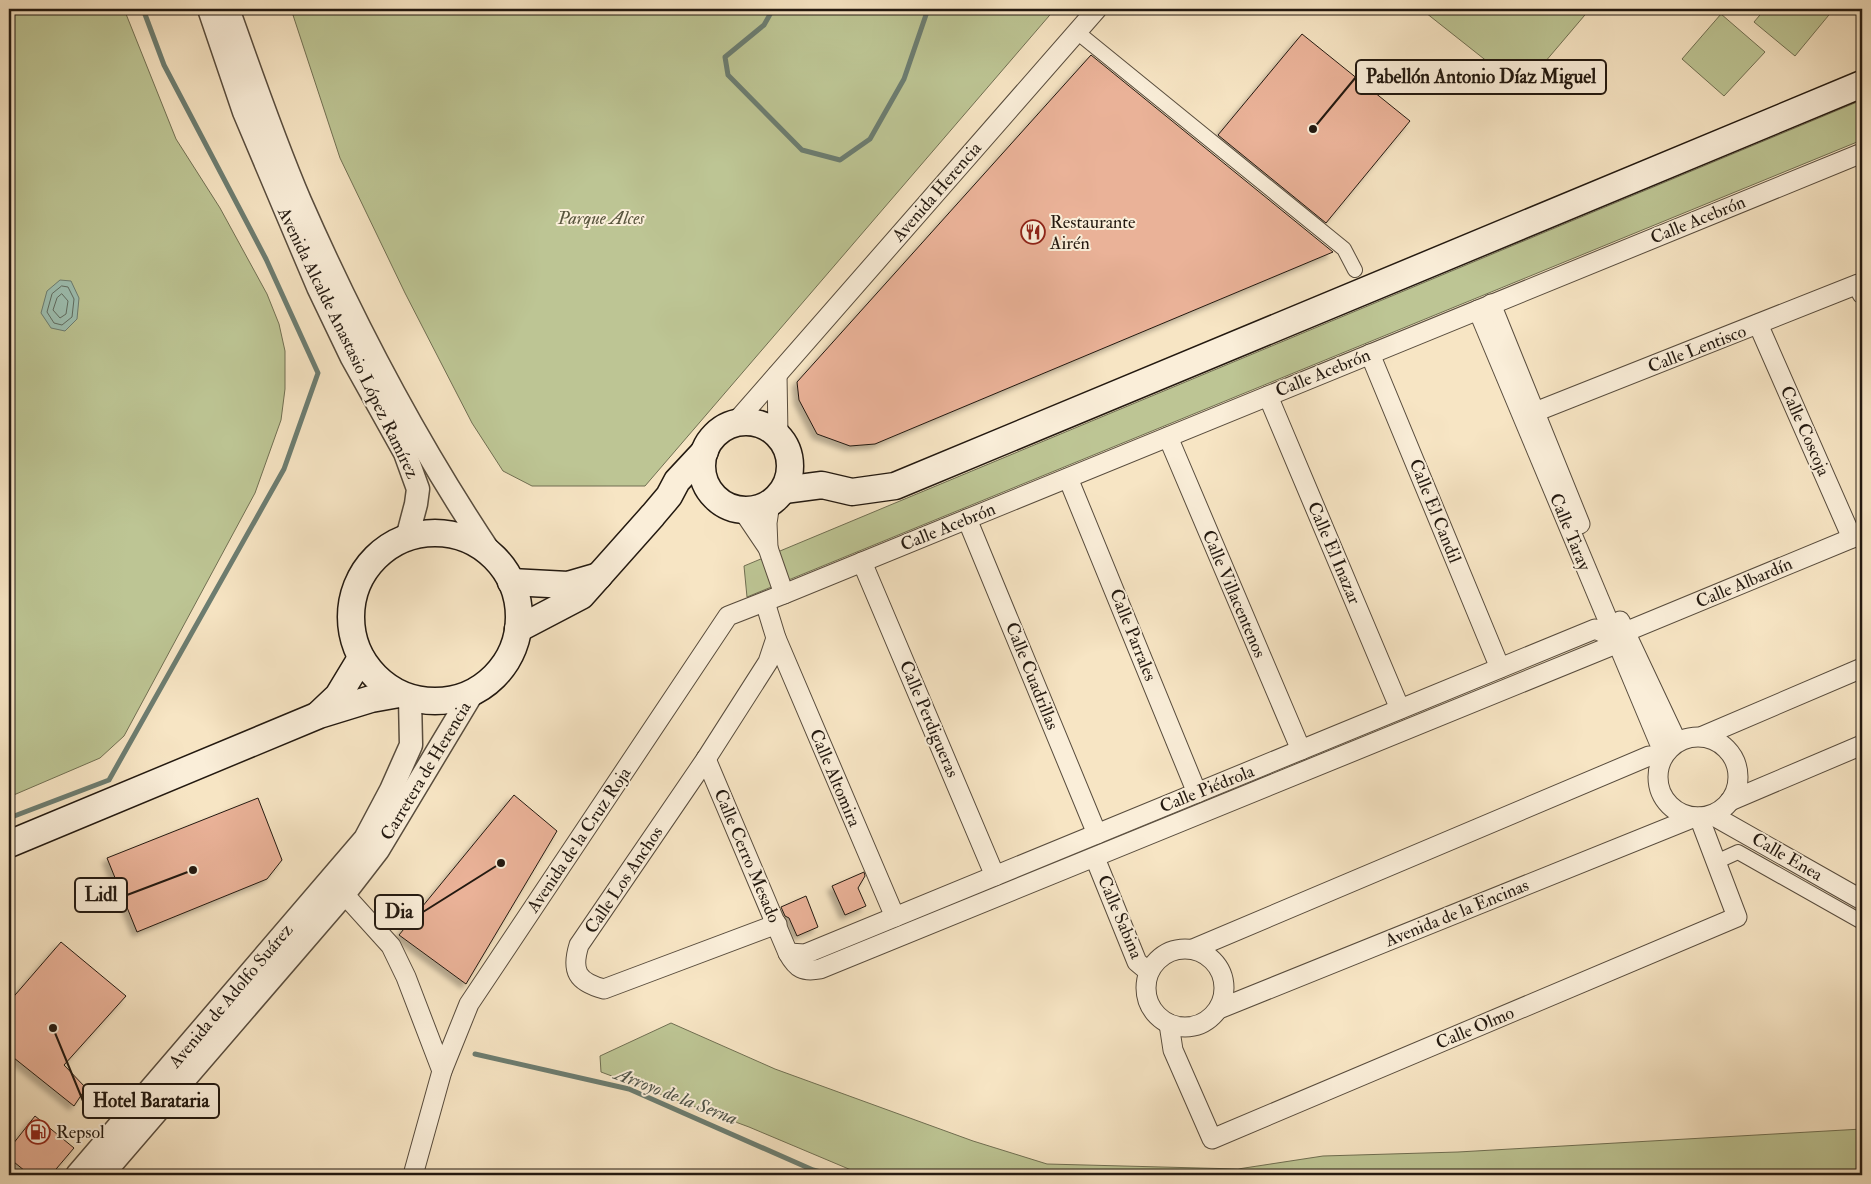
<svg xmlns="http://www.w3.org/2000/svg" width="1871" height="1184" viewBox="0 0 1871 1184" font-family="'IM FELL Double Pica',serif">
<defs>
<filter id="shadow"><feDropShadow dx="-4.5" dy="4.5" stdDeviation="2.5" flood-color="#0004"/></filter>
</defs>
<rect width="100%" height="100%" fill="#f7e5c4"/>
<filter id="stains"><feTurbulence type="fractalNoise" baseFrequency=".004" numOctaves="4"/><feColorMatrix values="0 0 0 0 .2 0 0 0 0 .09 0 0 0 0 .02 0 0 0 .5 -.17"/></filter>
<radialGradient id="worn" r=".72"><stop offset=".6" stop-color="#630" stop-opacity="0"/><stop offset="1" stop-color="#630" stop-opacity=".3"/></radialGradient>
<g fill="#bdc594" stroke="#706f52">
<polygon points="9,9 124,9 176,139 220,208 267,294 279,324 285,351 285,389 281,420 255,493 124,736 100,758 9,797"/>
<polygon points="291,9 1055,9 645,486 532,486 503,471 472,423 405,293 340,158"/>
<polygon points="1421,9 1590,9 1522,89"/>
<polygon points="1765,9 1832,9 1833,10 1795,56 1754,22"/>
<polygon points="1721,14 1765,52 1724,96 1682,59"/>
<polygon points="1862,100 1862,140 747,597 744,566"/>
<polygon points="671,1023 775,1069 973,1141 1047,1164 1238,1169 1323,1156 1458,1152 1862,1129 1862,1175 863,1175 749,1127 601,1072 600,1056"/>
</g>
<polygon fill="#9dbfb1" stroke="#6c7d71" points="60,280 71,281 79,298 77,319 65,331 51,328 41,313 47,291"/>
<g fill="none" stroke-linecap="round" stroke-linejoin="round">
<g stroke="#606c60" stroke-width="1">
<polygon points="62,286 68,287 74,299 72,317 62,325 54,323 47,312 52,294"/>
<polygon points="62,294 68,301 66,314 60,318 53,310 57,298"/>
</g>
<g stroke="#6c7d71" stroke-width="5">
<polyline points="773,9 764,25 725,57 728,75 802,150 840,160 870,139 904,79 928,9"/>
<polyline points="9,818 109,780 284,469 318,373 266,259 164,65 143,9"/>
<polyline points="475,1054 629,1089 813,1170 832,1175"/>
</g>
</g>
<g fill="#eab298" stroke="#231910" filter="url(#shadow)">
<polygon points="1302,34 1410,121 1326,223 1218,135"/>
<polygon points="1091,55 1333,252 875,444 850,446 817,434 799,400 797,382"/>
<polygon points="514,795 557,831 466,984 399,935"/>
<polygon points="258,798 282,860 267,879 137,932 107,858"/>
<polygon points="864,872 865,876 858,888 866,906 845,915 832,886"/>
<polygon points="806,896 818,927 797,936 789,918 785,916 781,907"/>
<polygon points="61,942 126,996 64,1065 86,1088 74,1106 9,1054 9,1002"/>
<polygon points="35,1116 74,1148 51,1175 30,1175 9,1158 9,1149"/>
</g>
<g fill="none" stroke-linecap="round" stroke-linejoin="round">
<g stroke="#584c3d" stroke-width="16">
<g id="pedestrian">
<polyline points="1077,32 1344,249 1355,270"/>
<polyline points="1716,862 1738,852 1862,922"/>
</g>
</g>
<g stroke="#584c3d" stroke-width="21">
<g id="minor">
<polyline points="1491,304 1580,524"/>
<polyline points="1478,310 1664,754"/>
<polyline points="1758,324 1852,538"/>
<polyline points="1370,354 1500,668"/>
<polyline points="777,375 778,435"/>
<polyline points="1268,396 1400,709"/>
<polyline points="1535,412 1858,284 1862,294"/>
<polyline points="734,424 1097,9"/>
<polyline points="1168,437 1301,750"/>
<polyline points="1068,478 1197,793"/>
<polyline points="967,519 1097,834"/>
<polyline points="768,548 767,523 770,503"/>
<polyline points="862,562 995,876"/>
<polyline points="784,594 1862,153"/>
<path d="M765 602 776 638 768 662 706 759 579 945C571 971 577 982 604 989L777 924"/>
<polyline points="1620,621 1677,742"/>
<polyline points="776,638 895,917"/>
<polyline points="1703,736 1862,668"/>
<circle cx="1698" cy="777" r="40"/>
<path d="M706 759 788 953C797 969 803 972 820 969L1616 644"/>
<polyline points="1730,801 1862,745"/>
<polyline points="1712,815 1862,900"/>
<polyline points="1095,858 1137,962 1149,972"/>
<polyline points="344,894 391,946 406,977 442,1071"/>
<circle cx="1185" cy="988" r="39"/>
<polyline points="1193,949 1649,756 1663,756"/>
<polyline points="788,953 805,954 1595,629 1613,637 1862,534"/>
<polyline points="1219,1009 1695,817"/>
<polyline points="1169,1024 1173,1050 1212,1139 1737,917 1699,817"/>
<polyline points="413,1175 442,1071 469,1004 728,616 784,594 768,548 743,511"/>
</g>
</g>
<g stroke="#584c3d" stroke-width="25">
<g id="tertiary">
<polyline points="209,9 244,112 318,287 352,358 405,453 418,489 416,504 407,538"/>
<path d="M228 9C251 73 273 138 300 201 354 324 416 442 491 554"/>
<polyline points="77,1175 365,839 391,790 411,745 410,698"/>
<polyline points="102,1175 344,894 378,850 473,692"/>
</g>
</g>
<g stroke="#231910" stroke-width="29">
<g id="secondary">
<circle cx="746" cy="466" r="44"/>
<polyline points="784,490 822,485 852,492 895,486 1862,84"/>
<circle cx="435" cy="617" r="84"/>
<polyline points="511,582 568,585 599,576"/>
<polyline points="518,629 581,596 653,515 669,496 677,481 705,451"/>
<polyline points="319,714 338,696 361,658"/>
<polyline points="9,844 319,715 371,699 399,694"/>
</g>
</g>
<use href="#pedestrian" stroke="#faeed9" stroke-width="14"/>
<use href="#minor" stroke="#faeed9" stroke-width="19"/>
<use href="#tertiary" stroke="#faeed9" stroke-width="22"/>
<use href="#secondary" stroke="#faeed9" stroke-width="26"/>
</g>
<defs>
<g id="restaurant-ring" transform="scale(1.25)"><circle r="9.5" fill="#faeed9" stroke="#8f2418" stroke-width="1.5"/><path d="M-5-6h1v4h1v-4h1v4h1v-4h1v5L-1.5 .5V6h-2V.5L-5-1ZM5-6V6H3V1.5H1.5Q1.5-4 5-6Z" fill="#8f2418"/></g>
<g id="fuel-ring" transform="scale(1.25)"><circle r="9.5" fill="#faeed9" stroke="#8f2418" stroke-width="1.5"/><path d="M-5.5-6h7V0h2V4h1.3V-2.5L3-4.5l.8-.8L6-3V5H2.5V1h-1V6h-7ZM-4.2-4.7v3.2H.2V-4.7Z" fill="#8f2418"/></g>
</defs>
<g fill-rule="evenodd">
<use href="#restaurant-ring" x="1033" y="232"/>
<use href="#fuel-ring" x="38" y="1132"/>
</g>
<g text-anchor="middle" dominant-baseline="central" stroke-width="4" stroke-linejoin="round" paint-order="stroke">
<g font-size="18" fill="#231910" stroke="#faeed9">
<text transform="translate(937 192) rotate(-49)">Avenida Herencia</text>
<text transform="translate(1698 220) rotate(-22)">Calle Acebrón</text>
<text transform="translate(348 343) rotate(64)">Avenida Alcalde Anastasio López Ramírez</text>
<text transform="translate(1697 349) rotate(-21)">Calle Lentisco</text>
<text transform="translate(1323 373) rotate(-22)">Calle Acebrón</text>
<text transform="translate(1805 431) rotate(66)">Calle Coscoja</text>
<text transform="translate(1435 511) rotate(68)">Calle El Candil</text>
<text transform="translate(948 527) rotate(-22)">Calle Acebrón</text>
<text transform="translate(1570 532) rotate(68)">Calle Taray</text>
<text transform="translate(1334 553) rotate(67)">Calle El Inazar</text>
<text transform="translate(1744 583) rotate(-23)">Calle Albardín</text>
<text transform="translate(1234 594) rotate(67)">Calle Villacentenos</text>
<text transform="translate(1133 635) rotate(68)">Calle Parrales</text>
<text transform="translate(1032 676) rotate(68)">Calle Cuadrillas</text>
<text transform="translate(929 719) rotate(67)">Calle Perdigueras</text>
<text transform="translate(426 771) rotate(-59)">Carretera de Herencia</text>
<text transform="translate(835 778) rotate(67)">Calle Altomira</text>
<text transform="translate(1207 789) rotate(-22)">Calle Piédrola</text>
<text transform="translate(579 840) rotate(-56)">Avenida de la Cruz Roja</text>
<text transform="translate(747 856) rotate(67)">Calle Cerro Mesado</text>
<text transform="translate(1787 857) rotate(30)">Calle Enea</text>
<text transform="translate(624 880) rotate(-56)">Calle Los Anchos</text>
<text transform="translate(1457 913) rotate(-22)">Avenida de la Encinas</text>
<text transform="translate(1120 917) rotate(67)">Calle Sabina</text>
<text transform="translate(231 996) rotate(-50)">Avenida de Adolfo Suárez</text>
<text transform="translate(1475 1028) rotate(-23)">Calle Olmo</text>
</g>
<g font-size="18" font-style="italic" fill="#59553e" stroke="#faeed9">
<text x="601" y="218">Parque Alces</text>
</g>
<g font-size="18" fill="#231910" stroke="#faeed9" text-anchor="start">
<text x="1050" y="222">Restaurante<tspan x="1050" dy="21">Airén</tspan></text>
<text x="56" y="1132">Repsol</text>
</g>
<g font-size="19" font-style="italic" fill="#4e5348" stroke="#faeed9">
<text transform="translate(676 1096) rotate(21)">Arroyo de la Serna</text>
</g>
</g>
<path fill="none" stroke="#231910" stroke-width="2" d="M1313 129L1356 77M193 870L127 895M501 863L423 912M53 1028L83 1101"/>
<g fill="#231910" stroke="#faeed9" stroke-width="2">
<circle cx="1313" cy="129" r="5"/>
<circle cx="193" cy="870" r="5"/>
<circle cx="501" cy="863" r="5"/>
<circle cx="53" cy="1028" r="5"/>
</g>
<g fill="#faeed9" stroke="#231910" stroke-width="2">
<rect x="1356" y="60" width="250" height="34" rx="5"/>
<rect x="75" y="878" width="52" height="34" rx="5"/>
<rect x="375" y="895" width="48" height="34" rx="5"/>
<rect x="83" y="1084" width="136" height="34" rx="5"/>
</g>
<g font-size="19" text-anchor="middle" font-weight="bold" fill="#231910">
<text x="1481" y="83">Pabellón Antonio Díaz Miguel</text>
<text x="101" y="901">Lidl</text>
<text x="399" y="918">Dia</text>
<text x="151" y="1107">Hotel Barataria</text>
</g>
<rect width="1871" height="1184" fill="none" stroke="#f7e5c4" stroke-width="30"/>
<rect x="10" y="10" width="1851" height="1164" fill="none" stroke="#231910" stroke-width="2.5"/>
<rect x="15" y="15" width="1841" height="1154" fill="none" stroke="#231910"/>
<rect width="100%" height="100%" filter="url(#stains)"/>
<rect width="100%" height="100%" fill="url(#worn)"/>
</svg>
